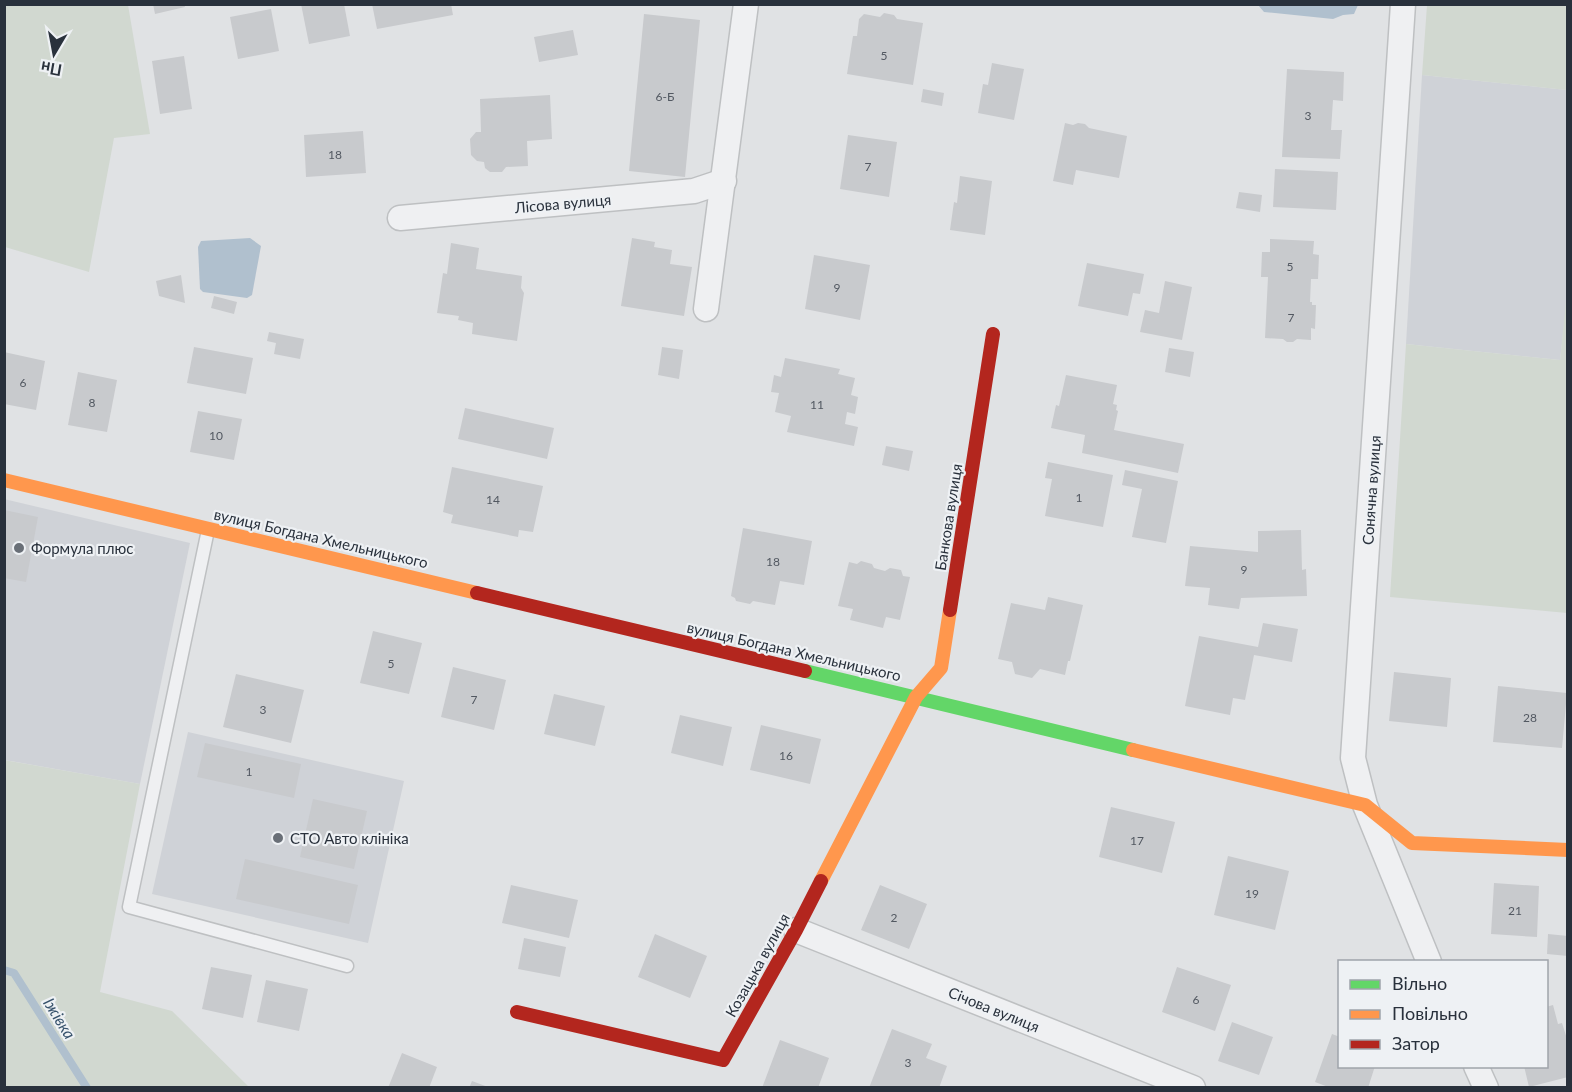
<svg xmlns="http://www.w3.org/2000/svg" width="1572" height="1092" viewBox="0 0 1572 1092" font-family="Lato,sans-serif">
<rect width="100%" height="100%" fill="#e0e2e4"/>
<g fill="#cfd2d7">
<polygon points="1422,75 1567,90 1568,291 1560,360 1406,344"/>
<polygon points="4,499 190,543 140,784 5,760"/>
<polygon points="188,732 404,781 368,943 152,894"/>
</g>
<g fill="#d1d8d0">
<polygon points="4,5 128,5 150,134 114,138 89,272 5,247"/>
<polygon points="1427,5 1567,5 1567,90 1422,75"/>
<polygon points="1567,291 1567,613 1390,597 1406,344 1560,360"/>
<polygon points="4,760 140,784 100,992 172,1011 249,1087 5,1087"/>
</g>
<g fill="#b0c0ce">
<polygon points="1258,5 1258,4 1358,5 1354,14 1343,15 1333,19 1264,12"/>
<polygon points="250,238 261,246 252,295 247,298 203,292 200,289 198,247 201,241"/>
</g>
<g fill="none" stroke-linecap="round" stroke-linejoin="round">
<polyline stroke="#b0c0ce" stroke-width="8" points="4,970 14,973 87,1088"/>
</g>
<g fill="#c8cacd">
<polygon points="153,4 184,4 185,7 155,14"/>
<polygon points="301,4 344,4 350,36 309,44"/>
<polygon points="372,4 451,4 453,15 377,29"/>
<polygon points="271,9 279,51 238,59 230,17"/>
<polygon points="884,13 894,15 897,19 923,23 913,85 847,74 853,36 857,36 859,19 864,14 880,17"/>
<polygon points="644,14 700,20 685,177 629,171"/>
<polygon points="573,30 578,55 539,62 534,37"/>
<polygon points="184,56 192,109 160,114 152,61"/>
<polygon points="992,63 1024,69 1014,120 978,113 983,84 988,85"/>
<polygon points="1287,69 1344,72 1343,101 1333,100 1331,130 1342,130 1340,159 1282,157"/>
<polygon points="923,89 944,93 942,106 921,102"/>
<polygon points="550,95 552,139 527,141 528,166 506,167 502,172 490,172 485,168 484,162 477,161 471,155 470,139 476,132 481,132 480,99"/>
<polygon points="1065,123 1073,125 1078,123 1085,124 1089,128 1127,136 1119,178 1076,170 1073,185 1053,181"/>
<polygon points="363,131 366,173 306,177 304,135"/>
<polygon points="848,135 897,142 889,197 840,189"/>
<polygon points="1275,169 1338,172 1336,210 1273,207"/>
<polygon points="960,176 992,181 985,235 950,230 954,202 957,203"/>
<polygon points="1239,192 1262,195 1260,212 1236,208"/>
<polygon points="632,238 655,242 654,247 672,250 670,264 692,267 684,316 621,306"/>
<polygon points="1270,239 1314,241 1313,254 1319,255 1318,279 1311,279 1310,302 1312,302 1312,305 1316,305 1315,329 1311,328 1311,340 1297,339 1293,342 1287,342 1283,339 1265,338 1268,277 1261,277 1262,252 1270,252"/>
<polygon points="451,243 479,248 476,269 522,276 521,288 524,293 517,341 472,334 473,323 458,320 459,316 437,313 443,273 447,274"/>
<polygon points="814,255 870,265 860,320 805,309"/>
<polygon points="1087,263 1144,274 1140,294 1133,293 1128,316 1078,306"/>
<polygon points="181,275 185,303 159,296 156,281"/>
<polygon points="1165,281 1192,287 1182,340 1140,332 1145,310 1159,313"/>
<polygon points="214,296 237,302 234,314 211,308"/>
<polygon points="269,332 304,339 300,359 274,354 276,343 267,341"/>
<polygon points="194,347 253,358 246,394 187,383"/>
<polygon points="662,347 683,350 679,379 658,375"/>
<polygon points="1169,348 1194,352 1190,377 1165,372"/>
<polygon points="4,352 45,361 36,410 4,404"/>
<polygon points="785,358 840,369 838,374 855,378 851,395 858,397 855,414 847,412 845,424 858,427 854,446 787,432 791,416 775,412 779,393 771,392 774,375 781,377"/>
<polygon points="78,372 117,380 107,432 68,425"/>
<polygon points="1066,375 1117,385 1113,404 1117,405 1116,410 1118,411 1114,430 1184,444 1178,473 1082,453 1085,435 1051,428 1056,405 1059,406"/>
<polygon points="465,408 554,428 547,459 458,439"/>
<polygon points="198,411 242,419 234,460 190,452"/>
<polygon points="886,446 913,451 909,471 882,465"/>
<polygon points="1048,462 1113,475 1103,527 1045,516 1052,479 1045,478"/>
<polygon points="452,467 543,486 533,532 519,530 518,537 451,523 453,515 443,512"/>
<polygon points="1125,470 1178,481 1166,543 1132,537 1142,489 1122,485"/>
<polygon points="4,510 38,517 26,582 4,578"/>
<polygon points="743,528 812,541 804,585 780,581 775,605 753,601 750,604 736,601 735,598 731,596"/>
<polygon points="1301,530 1302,570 1306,569 1307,596 1241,598 1239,609 1208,605 1210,588 1185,586 1190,546 1258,552 1258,531"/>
<polygon points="861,561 872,564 874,568 885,571 890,568 901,570 903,576 910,577 900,620 886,617 883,628 850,620 853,609 838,606 849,562 857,564"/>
<polygon points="1048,597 1083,605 1070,661 1068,661 1065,675 1040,669 1032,678 1015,674 1012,662 998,659 1011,603 1045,610"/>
<polygon points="1263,623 1298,629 1292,662 1254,655 1245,700 1233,698 1230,715 1185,706 1199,636 1258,647"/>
<polygon points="373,631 422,643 409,694 360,683"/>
<polygon points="453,667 506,680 494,730 441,717"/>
<polygon points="1394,672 1451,678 1447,727 1389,721"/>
<polygon points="236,674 304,690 291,743 223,727"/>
<polygon points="1498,686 1567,693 1562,748 1493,742"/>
<polygon points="554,694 605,706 595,746 544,734"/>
<polygon points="680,715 732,727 723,766 671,753"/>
<polygon points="761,725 821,739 810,784 750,770"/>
<polygon points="205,743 301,764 294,798 197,777"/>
<polygon points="313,799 367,811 354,869 300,857"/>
<polygon points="1111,807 1175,822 1162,873 1099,857"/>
<polygon points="1228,856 1289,871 1275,930 1214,915"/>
<polygon points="245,859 358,885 349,924 236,899"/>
<polygon points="1494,883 1539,886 1537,937 1491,934"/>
<polygon points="511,885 578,900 569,938 502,923"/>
<polygon points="880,885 927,904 909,949 861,930"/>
<polygon points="655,934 707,956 690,998 638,977"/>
<polygon points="1548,934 1568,936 1568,956 1547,954"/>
<polygon points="524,938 566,947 560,977 518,969"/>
<polygon points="211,967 252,975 243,1018 202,1009"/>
<polygon points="1177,967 1231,985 1215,1031 1162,1012"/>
<polygon points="266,980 308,989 299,1031 257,1022"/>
<polygon points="1553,1005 1558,1024 1562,1023 1568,1042 1568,1077 1529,1087 1524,1066 1546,1066 1546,1007"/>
<polygon points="1232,1022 1273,1037 1259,1075 1218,1061"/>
<polygon points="892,1029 932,1044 926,1058 947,1066 939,1088 869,1088"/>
<polygon points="1332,1034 1340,1037 1340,1066 1375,1066 1368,1088 1331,1088 1315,1082"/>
<polygon points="780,1040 829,1058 818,1088 762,1088"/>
<polygon points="402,1053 437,1067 429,1088 388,1088"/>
<polygon points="472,1081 488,1087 488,1088 469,1088"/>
</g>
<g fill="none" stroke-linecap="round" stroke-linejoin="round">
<g stroke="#bec0c2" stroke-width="15">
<polyline id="lane" points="208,530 129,907 347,966"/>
</g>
<g stroke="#bec0c2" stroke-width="27">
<g id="street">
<polyline points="1403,4 1353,758 1365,805 1429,962"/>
<polyline points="400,218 694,191 724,181"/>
<polyline points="706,309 746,4"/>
<polyline points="796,930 1193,1088"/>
<polyline points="1476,1066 1486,1088"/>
</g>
</g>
<use href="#lane" stroke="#eff0f2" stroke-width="12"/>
<use href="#street" stroke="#eff0f2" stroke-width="24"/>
<polyline stroke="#63d668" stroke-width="14" points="805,671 1133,750"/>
<g stroke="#ff974d" stroke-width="14">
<polyline points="4,480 477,593"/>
<polyline points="1133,750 1365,805 1412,843 1568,850"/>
<polyline points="821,881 916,697 941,668 950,610"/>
</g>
<g stroke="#b3261e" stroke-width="14">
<polyline points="477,593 805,671"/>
<polyline points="950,610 993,334"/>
<polyline points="517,1012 723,1060 796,930 821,881"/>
</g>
</g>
<g fill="#696f77" stroke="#eef1f4" stroke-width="2">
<circle cx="19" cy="548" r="6"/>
<circle cx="278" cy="838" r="6"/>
</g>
<g text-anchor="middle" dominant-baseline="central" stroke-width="4.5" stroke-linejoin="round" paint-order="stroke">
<g font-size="12" fill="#525861">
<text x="884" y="55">5</text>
<text x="665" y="96">6-Б</text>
<text x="1308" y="115">3</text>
<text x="335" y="154">18</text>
<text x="868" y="166">7</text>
<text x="1290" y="266">5</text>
<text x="837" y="287">9</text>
<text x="1291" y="317">7</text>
<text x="23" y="382">6</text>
<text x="92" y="402">8</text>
<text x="817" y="404">11</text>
<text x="216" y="435">10</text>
<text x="1079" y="497">1</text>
<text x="493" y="499">14</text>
<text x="773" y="561">18</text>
<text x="1244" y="569">9</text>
<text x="391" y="663">5</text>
<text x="474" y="699">7</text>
<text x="263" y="709">3</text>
<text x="1530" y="717">28</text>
<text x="786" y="755">16</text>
<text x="249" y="771">1</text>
<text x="1137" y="840">17</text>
<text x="1252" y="893">19</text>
<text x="1515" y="910">21</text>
<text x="894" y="917">2</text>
<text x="1196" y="999">6</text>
<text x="908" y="1062">3</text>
</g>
<g font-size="15" fill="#29313c" stroke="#eef1f4">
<text transform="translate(563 203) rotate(-5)">Лісова вулиця</text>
<text transform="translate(1371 490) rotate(-86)">Сонячна вулиця</text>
<text transform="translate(948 517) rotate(-81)">Банкова вулиця</text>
<text transform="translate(321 538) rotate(13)">вулиця Богдана Хмельницького</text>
<text transform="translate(794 651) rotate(13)">вулиця Богдана Хмельницького</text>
<text transform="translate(757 965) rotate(-61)">Козацька вулиця</text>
<text transform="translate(994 1009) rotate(22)">Січова вулиця</text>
</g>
<g font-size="15" fill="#29313c" stroke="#eef1f4" text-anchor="start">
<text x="31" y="548">Формула плюс</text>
<text x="290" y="838">СТО Авто клініка</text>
</g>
<g font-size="16" font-style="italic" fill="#37526c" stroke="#eef1f4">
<text transform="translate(60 1018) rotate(58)">Іжівка</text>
</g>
</g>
<rect width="1572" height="1092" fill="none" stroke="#29313c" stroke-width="12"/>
<rect x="1338" y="960" width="210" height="108" fill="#eef1f4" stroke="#9fa4aa" stroke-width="1.5"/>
<rect x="1350" y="980" width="30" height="9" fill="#63d668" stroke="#9fa4aa" stroke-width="1.5"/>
<text x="1392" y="990" font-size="18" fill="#29313c">Вільно</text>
<rect x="1350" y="1010" width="30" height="9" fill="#ff974d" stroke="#9fa4aa" stroke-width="1.5"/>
<text x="1392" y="1020" font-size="18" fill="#29313c">Повільно</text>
<rect x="1350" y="1040" width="30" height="9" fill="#b3261e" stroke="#9fa4aa" stroke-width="1.5"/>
<text x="1392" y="1050" font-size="18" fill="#29313c">Затор</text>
<g transform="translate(54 54) rotate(190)" stroke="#eef1f4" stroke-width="4.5" paint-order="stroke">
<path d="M0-4.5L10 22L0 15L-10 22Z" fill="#29313c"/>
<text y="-9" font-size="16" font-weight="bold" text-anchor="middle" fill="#29313c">Пн</text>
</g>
</svg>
